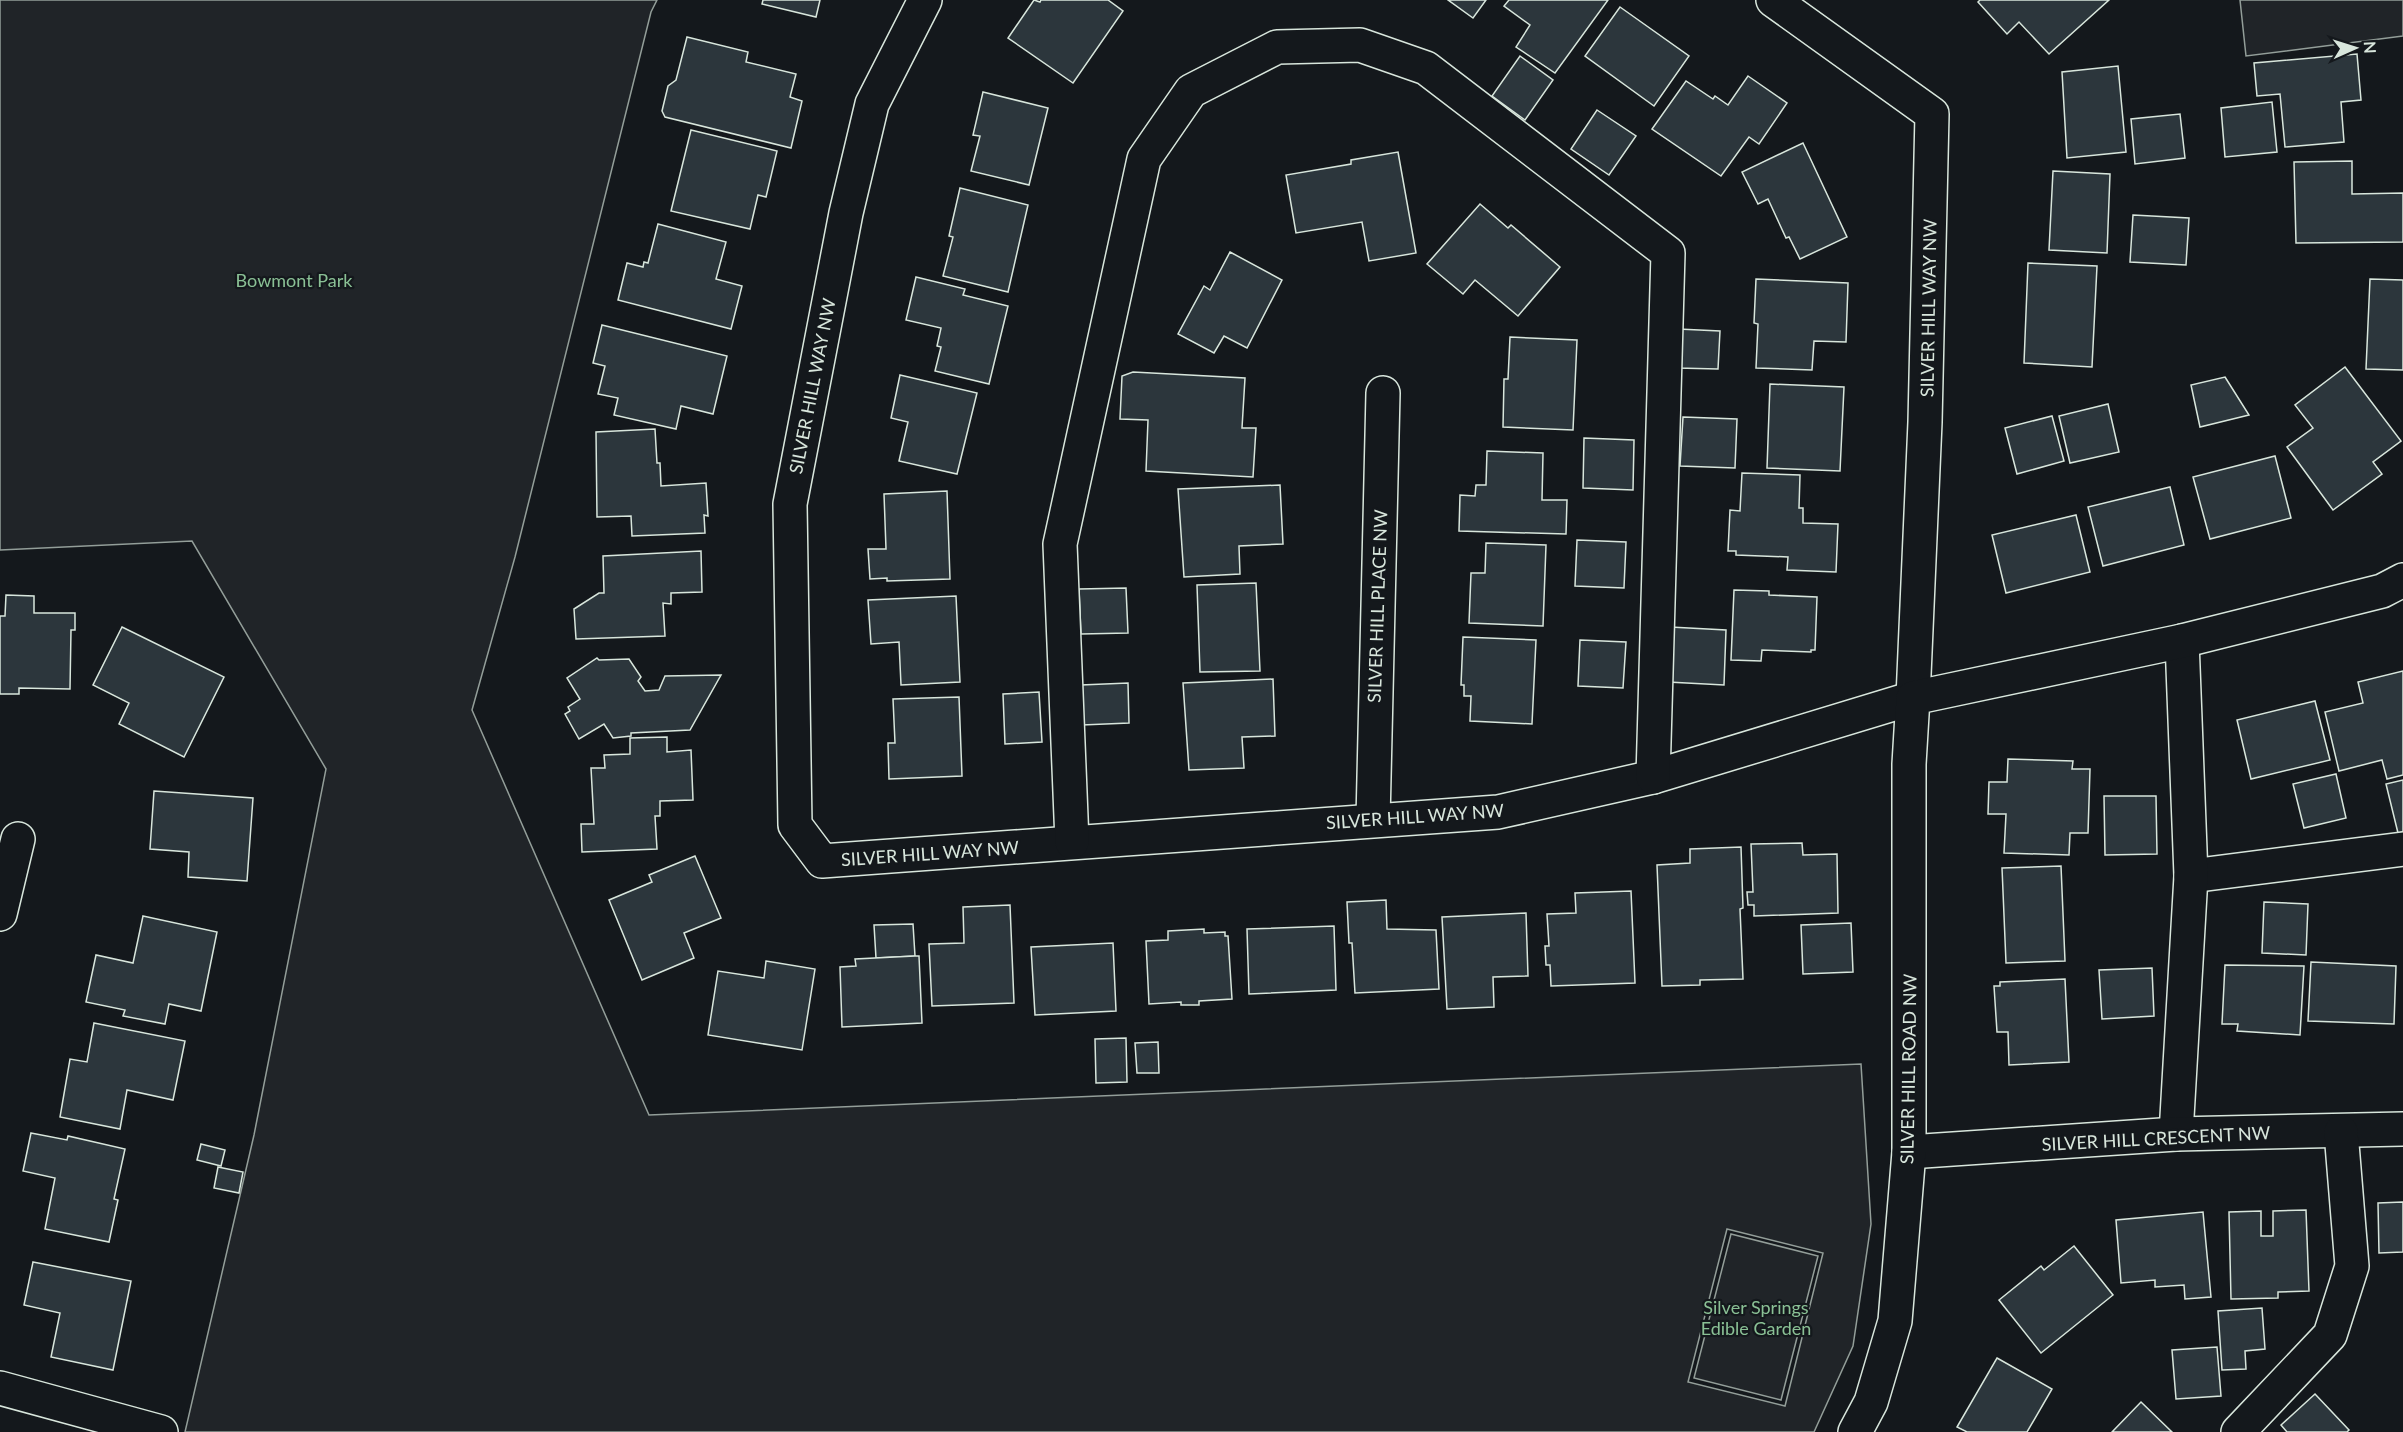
<svg xmlns="http://www.w3.org/2000/svg" width="2403" height="1432" viewBox="0 0 2403 1432" font-family="Lato,sans-serif">
<rect width="100%" height="100%" fill="#14181c"/>
<g fill="#202428" stroke="#939e99" stroke-width="1.5" fill-rule="evenodd">
<path d="M0 0H657L651 12 515 557 472 710 649 1115 1861 1064 1871 1224 1853 1346 1814 1432H185L254 1135 326 769 192 541 0 550ZM1727 1229 1823 1253 1785 1406 1688 1382Z"/>
<polygon points="2240,0 2403,0 2403,36 2246,56"/>
<polygon points="1731,1234 1818,1256 1781,1400 1694,1378"/>
</g>
<g fill="#2c363c" stroke="#d8e6dc" stroke-width="1.5">
<polygon points="763,0 820,0 816,17 762,4"/>
<polygon points="1034,0 1040,2 1041,0 1108,0 1123,11 1073,83 1008,38"/>
<polygon points="1448,0 1486,0 1473,18"/>
<polygon points="1509,0 1608,0 1555,73 1516,47 1530,25 1504,6"/>
<polygon points="1980,0 2109,0 2049,54 2019,22 2007,34 1978,2"/>
<polygon points="1620,7 1689,56 1654,106 1585,56"/>
<polygon points="687,37 748,52 746,62 796,74 790,97 802,101 791,148 665,117 662,111 668,86 676,80"/>
<polygon points="2357,54 2361,100 2341,102 2344,142 2285,147 2280,94 2257,96 2254,63"/>
<polygon points="1520,56 1553,80 1525,120 1492,96"/>
<polygon points="2118,66 2126,152 2067,158 2062,72"/>
<polygon points="1748,76 1787,103 1759,144 1749,137 1721,176 1652,129 1686,81 1713,99 1715,96 1728,105"/>
<polygon points="983,92 1048,108 1029,185 971,171 980,136 973,135"/>
<polygon points="2272,102 2277,152 2225,157 2221,108"/>
<polygon points="1597,110 1636,136 1609,175 1571,149"/>
<polygon points="2180,114 2185,158 2135,164 2131,119"/>
<polygon points="691,130 777,151 766,197 758,195 750,229 671,211"/>
<polygon points="1803,143 1847,237 1800,259 1789,237 1786,238 1768,199 1758,204 1742,172"/>
<polygon points="1398,152 1416,253 1369,261 1362,222 1296,233 1286,175 1351,164 1351,160"/>
<polygon points="2352,161 2352,194 2403,193 2403,242 2296,243 2294,162"/>
<polygon points="2053,171 2110,174 2107,253 2049,250"/>
<polygon points="960,188 1028,205 1008,292 943,276 953,237 949,236"/>
<polygon points="1480,204 1508,228 1511,225 1560,267 1518,316 1475,280 1463,294 1427,264"/>
<polygon points="2133,215 2189,218 2186,265 2130,262"/>
<polygon points="658,224 726,242 716,279 742,286 731,329 618,300 627,263 643,267 644,262 648,263"/>
<polygon points="1230,252 1282,280 1247,348 1224,336 1214,353 1178,334 1204,286 1210,290"/>
<polygon points="2028,263 2097,266 2092,367 2024,363"/>
<polygon points="916,277 965,289 963,295 1008,306 989,384 935,371 941,347 937,346 941,328 906,320"/>
<polygon points="1756,279 1848,283 1846,342 1814,341 1812,370 1756,368 1758,324 1754,323"/>
<polygon points="2370,279 2403,280 2403,370 2366,369"/>
<polygon points="602,325 727,356 713,414 681,406 676,429 614,415 618,398 598,394 605,366 593,363"/>
<polygon points="1678,329 1720,331 1718,369 1677,368"/>
<polygon points="1510,337 1577,340 1573,430 1503,427 1504,379 1508,379"/>
<polygon points="2345,367 2401,441 2373,462 2382,474 2333,510 2287,447 2313,428 2295,405"/>
<polygon points="1133,372 1245,378 1242,428 1256,428 1253,477 1146,471 1148,420 1120,419 1122,376"/>
<polygon points="900,375 977,393 957,474 899,461 908,422 891,418"/>
<polygon points="2225,377 2249,415 2200,427 2191,385"/>
<polygon points="1770,384 1844,387 1840,471 1767,468"/>
<polygon points="2108,404 2119,452 2070,463 2059,416"/>
<polygon points="2052,416 2064,461 2017,474 2005,428"/>
<polygon points="1683,417 1737,419 1735,468 1680,466"/>
<polygon points="655,429 657,463 660,463 661,486 706,483 708,516 704,515 705,533 632,536 631,516 597,517 596,432"/>
<polygon points="1584,438 1634,440 1633,490 1583,488"/>
<polygon points="1487,451 1543,453 1542,500 1567,500 1566,534 1459,531 1460,495 1475,496 1476,485 1486,485"/>
<polygon points="2275,456 2291,518 2210,539 2193,477"/>
<polygon points="1742,473 1800,475 1799,508 1803,508 1803,523 1838,524 1836,572 1787,570 1788,557 1736,555 1736,551 1728,551 1730,510 1740,511"/>
<polygon points="1280,485 1283,544 1239,546 1240,574 1184,577 1178,489"/>
<polygon points="2170,487 2184,545 2103,566 2088,507"/>
<polygon points="947,491 950,579 887,581 887,578 870,579 868,549 886,549 884,494"/>
<polygon points="2076,515 2090,572 2006,593 1992,535"/>
<polygon points="1577,540 1626,542 1624,588 1575,586"/>
<polygon points="1486,543 1546,545 1543,626 1469,623 1471,573 1485,573"/>
<polygon points="701,551 702,592 671,593 671,604 663,603 665,636 576,639 574,609 599,593 604,593 603,556"/>
<polygon points="1256,583 1260,671 1200,672 1197,585"/>
<polygon points="1126,588 1128,633 1081,634 1079,589"/>
<polygon points="1734,590 1769,591 1769,595 1817,597 1815,650 1811,650 1811,652 1762,650 1761,661 1731,660"/>
<polygon points="6,595 34,596 34,613 75,613 75,630 71,630 70,689 19,688 19,694 0,694 0,616 5,616"/>
<polygon points="956,596 960,682 901,685 899,642 871,644 868,600"/>
<polygon points="122,627 224,677 184,757 119,724 129,703 93,685"/>
<polygon points="1670,627 1726,630 1724,685 1668,682"/>
<polygon points="1463,637 1536,640 1532,724 1470,721 1471,696 1464,696 1464,685 1461,685"/>
<polygon points="1580,640 1626,642 1623,688 1578,686"/>
<polygon points="597,658 599,660 629,659 641,677 638,681 645,691 659,690 665,676 721,675 690,730 631,733 631,736 613,738 604,724 579,739 565,714 570,711 568,707 580,699 567,678"/>
<polygon points="2403,671 2403,775 2387,779 2382,760 2339,771 2325,712 2363,703 2358,682"/>
<polygon points="1273,679 1275,736 1242,737 1244,768 1189,770 1183,683"/>
<polygon points="1128,683 1129,723 1082,725 1081,685"/>
<polygon points="1039,692 1042,742 1005,744 1003,694"/>
<polygon points="959,697 962,776 889,779 888,743 895,743 893,699"/>
<polygon points="2315,701 2330,760 2251,779 2237,720"/>
<polygon points="667,737 667,752 691,750 693,800 660,801 660,816 655,816 657,849 582,852 581,824 594,824 591,768 605,768 604,755 630,754 630,738"/>
<polygon points="2008,759 2073,761 2072,769 2090,769 2088,833 2070,833 2069,855 2004,853 2006,814 1988,814 1989,782 2007,782"/>
<polygon points="2336,774 2346,818 2304,828 2293,784"/>
<polygon points="2403,780 2403,832 2398,833 2386,784"/>
<polygon points="154,791 253,798 247,881 188,877 189,852 150,849"/>
<polygon points="2104,796 2156,796 2157,854 2105,855"/>
<polygon points="1802,843 1803,855 1837,854 1838,913 1754,916 1754,905 1748,905 1747,892 1753,892 1751,844"/>
<polygon points="1741,847 1743,908 1740,909 1743,979 1700,980 1700,985 1662,986 1657,865 1690,863 1690,849"/>
<polygon points="695,856 721,918 684,933 694,958 642,980 609,900 652,882 649,875"/>
<polygon points="2061,866 2065,961 2006,963 2002,868"/>
<polygon points="1631,891 1635,983 1551,986 1550,965 1546,965 1545,946 1549,946 1547,914 1576,913 1575,893"/>
<polygon points="1386,900 1387,929 1436,930 1439,989 1355,993 1352,943 1349,943 1347,902"/>
<polygon points="2264,902 2308,904 2306,955 2262,953"/>
<polygon points="1010,905 1014,1003 932,1006 929,944 964,943 963,907"/>
<polygon points="1526,913 1528,976 1493,977 1494,1007 1447,1009 1442,917"/>
<polygon points="143,916 217,932 201,1011 169,1004 165,1024 123,1016 125,1010 86,1002 96,955 133,963"/>
<polygon points="1851,923 1853,972 1803,974 1801,925"/>
<polygon points="913,924 915,956 876,958 874,925"/>
<polygon points="1334,926 1336,990 1249,994 1247,929"/>
<polygon points="1204,929 1204,933 1225,932 1225,936 1228,936 1232,999 1199,1001 1199,1005 1181,1005 1181,1002 1149,1004 1146,941 1168,940 1168,931"/>
<polygon points="1113,943 1116,1011 1035,1015 1031,947"/>
<polygon points="915,956 919,956 922,1023 842,1027 840,967 856,966 855,959"/>
<polygon points="766,961 815,969 802,1050 708,1035 718,971 764,978"/>
<polygon points="2311,962 2396,966 2394,1024 2308,1021"/>
<polygon points="2225,965 2304,966 2300,1035 2237,1031 2238,1024 2222,1024"/>
<polygon points="2152,968 2154,1016 2102,1019 2099,970"/>
<polygon points="2065,979 2069,1062 2009,1065 2008,1032 1997,1032 1994,986 2000,986 2000,982"/>
<polygon points="94,1023 185,1041 173,1100 127,1090 120,1129 60,1117 70,1059 87,1062"/>
<polygon points="1126,1038 1127,1082 1096,1083 1095,1039"/>
<polygon points="1158,1042 1159,1073 1137,1073 1135,1043"/>
<polygon points="31,1133 67,1140 68,1136 125,1149 114,1199 118,1200 109,1242 45,1229 55,1178 23,1171"/>
<polygon points="201,1144 225,1150 221,1166 197,1160"/>
<polygon points="218,1167 243,1172 239,1193 214,1188"/>
<polygon points="2403,1202 2403,1252 2379,1253 2378,1203"/>
<polygon points="2306,1210 2309,1291 2278,1292 2278,1298 2231,1299 2229,1212 2261,1211 2261,1236 2273,1236 2273,1211"/>
<polygon points="2203,1212 2211,1297 2185,1299 2184,1285 2155,1287 2155,1280 2121,1283 2116,1220"/>
<polygon points="2074,1246 2113,1295 2041,1353 1999,1300 2041,1266 2044,1270"/>
<polygon points="33,1262 131,1281 113,1370 51,1357 60,1313 24,1305"/>
<polygon points="2262,1308 2265,1349 2245,1351 2246,1369 2222,1370 2218,1311"/>
<polygon points="2217,1347 2221,1396 2176,1399 2172,1350"/>
<polygon points="1997,1358 2052,1389 2027,1432 1967,1432 1957,1427"/>
<polygon points="2315,1394 2349,1430 2347,1432 2287,1432 2281,1425"/>
<polygon points="2141,1402 2172,1432 2112,1432"/>
</g>
<g fill="none" stroke-linecap="round" stroke-linejoin="round">
<g stroke="#d8e6dc" stroke-width="36">
<g id="minor">
<polyline points="925,0 872,104 846,213 790,504 795,825 822,861 1498,812 1653,777 1913,698 1925,422 1932,114 1773,0"/>
<polyline points="1373,820 1383,393"/>
<polyline points="1072,842 1060,544 1144,159 1191,91 1277,47 1360,45 1426,68 1668,253 1653,777"/>
<polyline points="2191,876 2403,849"/>
<polyline points="0,914 18,839"/>
<polyline points="2176,1134 2191,876 2182,641"/>
<polyline points="1909,1152 2176,1134 2403,1129"/>
<polyline points="0,1388 161,1432"/>
<polyline points="1855,1432 1871,1402 1895,1321 1909,1152 1909,764 1913,698 2182,641 2382,591 2403,580"/>
<polyline points="2238,1432 2330,1335 2352,1266 2341,1132"/>
</g>
</g>
<use href="#minor" stroke="#14181c" stroke-width="33"/>
</g>
<g text-anchor="middle" dominant-baseline="central" stroke-width="4.5" stroke-linejoin="round" paint-order="stroke">
<g font-size="18" fill="#8ac095" stroke="#14181c">
<text x="294" y="280">Bowmont Park</text>
<text x="1756" y="1307">Silver Springs<tspan x="1756" dy="21">Edible Garden</tspan></text>
</g>
<g font-size="18" fill="#d8e6dc" stroke="#14181c">
<text transform="translate(1928 308) rotate(-89)">SILVER HILL WAY NW</text>
<text transform="translate(812 386) rotate(-79)">SILVER HILL WAY NW</text>
<text transform="translate(1377 606) rotate(-88)">SILVER HILL PLACE NW</text>
<text transform="translate(1415 816) rotate(-4)">SILVER HILL WAY NW</text>
<text transform="translate(930 853) rotate(-4)">SILVER HILL WAY NW</text>
<text transform="translate(1908 1069) rotate(-89)">SILVER HILL ROAD NW</text>
<text transform="translate(2156 1138) rotate(-3)">SILVER HILL CRESCENT NW</text>
</g>
</g>
<g transform="translate(2355 48) rotate(87)" stroke="#14181c" stroke-width="4.5" paint-order="stroke">
<path d="M0-4.5L10 22L0 15L-10 22Z" fill="#d8e6dc"/>
<text y="-9" font-size="16" font-weight="bold" text-anchor="middle" fill="#d8e6dc">N</text>
</g>
</svg>
